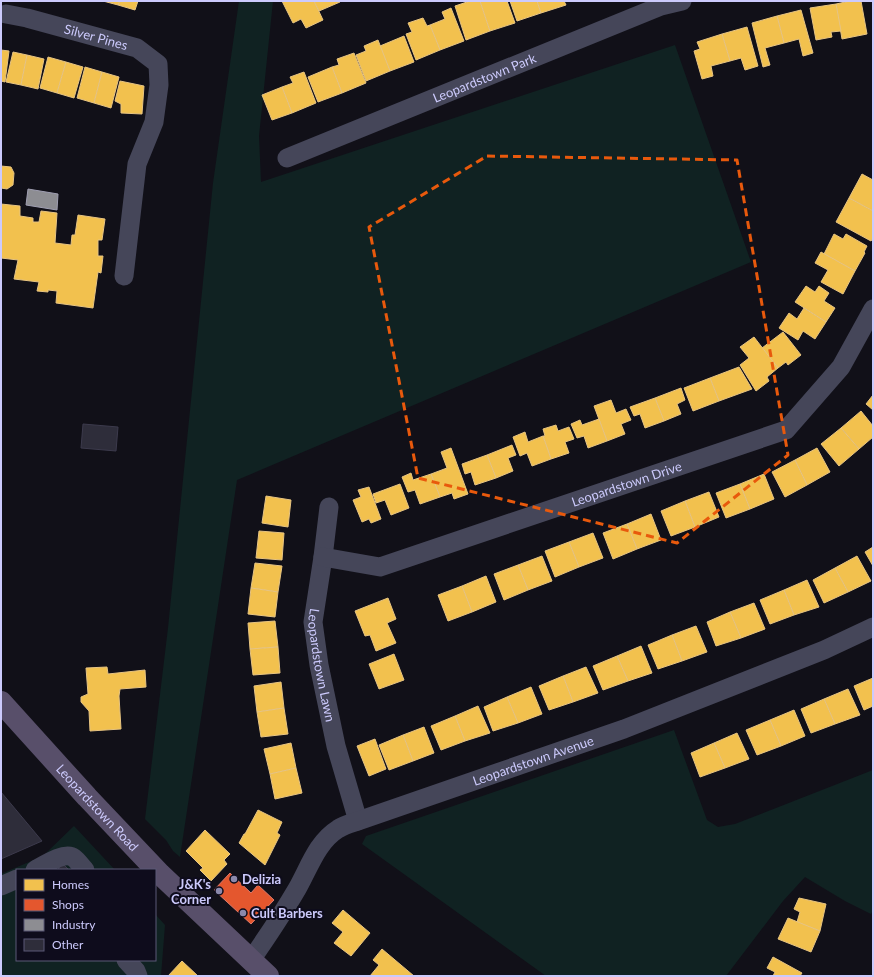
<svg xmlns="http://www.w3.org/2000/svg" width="874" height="977" viewBox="0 0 874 977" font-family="Lato,sans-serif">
<rect width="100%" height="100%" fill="#111018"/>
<g fill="#102222">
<polygon points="239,1 273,1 259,136 261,182 675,45 751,262 237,480 180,857 173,851 166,840 145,819 168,628 213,183"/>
<polygon points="674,730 707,820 718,827 735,824 873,770 873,910 871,914 845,901 805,877 783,901 726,976 546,976 362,844 366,836"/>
<polygon points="74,826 115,870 17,870 17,960 155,960 155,914 165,925 161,976 1,976 1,874 43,856"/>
</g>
<g fill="#f2c14e" stroke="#e7c482">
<polygon points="103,1 120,1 118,5"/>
<polygon points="120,1 138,1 135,10 118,5"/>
<polygon points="282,1 314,1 323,20 306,28 301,19 293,23"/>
<polygon points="314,1 339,1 340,2 319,11"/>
<polygon points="470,1 480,1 490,31 466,40 455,6"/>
<polygon points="480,1 507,1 515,23 490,31"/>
<polygon points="510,1 537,1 541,13 517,21"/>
<polygon points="537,1 564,1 566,5 541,13"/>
<polygon points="850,1 861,1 867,34 842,39 836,4"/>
<polygon points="836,4 841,31 831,32 832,37 816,40 810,8"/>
<polygon points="451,8 464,41 440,50 430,25 445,19 442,12"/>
<polygon points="801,10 813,53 803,56 799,39 784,43 777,16"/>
<polygon points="777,16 784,43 765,48 770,65 763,67 752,23"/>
<polygon points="423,18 427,26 430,25 440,50 416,60 406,34 412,32 408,23"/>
<polygon points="747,27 758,66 745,70 741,58 730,61 722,34"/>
<polygon points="722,34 730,61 711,66 713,76 702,79 694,51 700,49 697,42"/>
<polygon points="404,36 414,62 390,71 380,46"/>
<polygon points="378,40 390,71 366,81 356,55 366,51 364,46"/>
<polygon points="1,50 9,51 5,82 1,81"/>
<polygon points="13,52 27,55 21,85 6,82"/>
<polygon points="354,53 366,83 342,93 332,67 339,65 337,59"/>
<polygon points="27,55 44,59 38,89 21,85"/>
<polygon points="48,57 66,62 57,93 40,88"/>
<polygon points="66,62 83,67 74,98 57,93"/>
<polygon points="85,67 102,72 94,103 77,98"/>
<polygon points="332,67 342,93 318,102 308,77"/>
<polygon points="102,72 119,77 111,108 94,103"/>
<polygon points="304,72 316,103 292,113 282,87 293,83 290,77"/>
<polygon points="120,81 144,86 142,114 121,113 121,104 115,101"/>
<polygon points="282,87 292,113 272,120 262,95"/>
<polygon points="1,166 11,167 14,173 13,185 7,189 1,188"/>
<polygon points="862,174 873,180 873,211 849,198"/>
<polygon points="849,198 873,211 873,238 871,241 836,222"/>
<polygon points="1,204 20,206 20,216 33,218 33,222 39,222 41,211 57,213 55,243 71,245 72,235 75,235 78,215 105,219 102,240 98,240 98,256 103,256 101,273 98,272 93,308 56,303 57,291 48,290 48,292 37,291 39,282 14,279 18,260 1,258"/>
<polygon points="834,234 843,239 846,234 867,246 864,252 865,253 855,271 824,254"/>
<polygon points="821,252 855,271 843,294 821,282 828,270 815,263"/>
<polygon points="806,286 815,292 819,286 829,293 824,301 835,308 826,322 795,302"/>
<polygon points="804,308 826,322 815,339 803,331 798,340 779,328 789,313 797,319"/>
<polygon points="783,332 801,355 788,365 786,362 778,368 762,348"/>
<polygon points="754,337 778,368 767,377 769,381 756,391 740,365 749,358 740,347"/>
<polygon points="739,367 752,389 719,401 710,378"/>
<polygon points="710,378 719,401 693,411 684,388"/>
<polygon points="681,388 685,400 677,404 681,414 664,421 655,398"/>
<polygon points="873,395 873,410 866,404"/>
<polygon points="655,398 664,421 645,428 640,414 634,416 630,407"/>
<polygon points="611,400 616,413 626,409 631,420 621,424 625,434 607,441 594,406"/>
<polygon points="861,411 873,426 873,437 859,449 841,428"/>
<polygon points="599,419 607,441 588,448 584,436 577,438 571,424 580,420 582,425"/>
<polygon points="556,425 558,431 569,427 574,439 565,442 569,453 551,459 543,436 545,436 543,429"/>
<polygon points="841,428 859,449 839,466 821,444"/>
<polygon points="525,432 528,442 543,436 551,459 532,466 527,453 520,456 513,437"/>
<polygon points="512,445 516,455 508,458 513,471 496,478 487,455"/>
<polygon points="451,448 468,494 454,499 452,493 440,497 431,474 447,468 441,452"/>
<polygon points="817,448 830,472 807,485 795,460"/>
<polygon points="487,455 496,478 475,485 471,472 465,474 462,464"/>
<polygon points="795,460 807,485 785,497 772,472"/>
<polygon points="411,473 413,480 431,474 440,497 420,504 415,490 408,492 402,477"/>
<polygon points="764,474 774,499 750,509 740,484"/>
<polygon points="400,484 409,508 391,515 385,500 376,503 373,494"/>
<polygon points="740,484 750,509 726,518 716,493"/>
<polygon points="369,487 381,519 371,523 369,519 362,522 353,500 361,497 358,490"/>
<polygon points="709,492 719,517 695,527 685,501"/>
<polygon points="266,496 291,500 288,527 262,523"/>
<polygon points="685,501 695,527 671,536 661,511"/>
<polygon points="651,514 661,540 637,549 627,524"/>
<polygon points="627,524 637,549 613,559 603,533"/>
<polygon points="259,531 284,533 282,560 256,558"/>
<polygon points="593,533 603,558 579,567 569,542"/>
<polygon points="569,542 579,567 555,577 545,551"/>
<polygon points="873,547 873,566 865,552"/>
<polygon points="542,556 552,581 528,590 518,565"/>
<polygon points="857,556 871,581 848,592 835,568"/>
<polygon points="255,563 282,566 278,592 251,588"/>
<polygon points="518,565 528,590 504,600 494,574"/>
<polygon points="835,568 848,592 824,603 813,580"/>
<polygon points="486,576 496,602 472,612 462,586"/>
<polygon points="807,580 819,607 794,615 784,590"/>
<polygon points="462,586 472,612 448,621 438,595"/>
<polygon points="251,588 278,592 275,617 248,614"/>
<polygon points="784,590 794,615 770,624 760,600"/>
<polygon points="388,598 396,619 387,623 396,643 376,651 370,635 365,636 355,611"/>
<polygon points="754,603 765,629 741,638 730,612"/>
<polygon points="730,612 741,638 716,646 707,622"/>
<polygon points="275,621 278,647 250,649 248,623"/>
<polygon points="696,626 707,652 682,661 672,635"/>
<polygon points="672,635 682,661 658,669 648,645"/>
<polygon points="641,646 652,673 628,681 617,656"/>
<polygon points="278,647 280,673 253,675 250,649"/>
<polygon points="394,654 404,680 379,689 369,664"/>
<polygon points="617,656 628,681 603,690 593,666"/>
<polygon points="107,667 108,674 145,670 146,687 120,689 119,696 121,729 90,731 89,711 81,702 81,697 88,694 86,668"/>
<polygon points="586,667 598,693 573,702 563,676"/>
<polygon points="563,676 573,702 549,710 539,686"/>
<polygon points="873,678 873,706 864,710 854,686"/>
<polygon points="281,682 284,708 257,712 254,686"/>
<polygon points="531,687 542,714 518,723 507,697"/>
<polygon points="848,689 860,715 835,724 824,699"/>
<polygon points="507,697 518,723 493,731 484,707"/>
<polygon points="824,699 835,724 811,733 801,709"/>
<polygon points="478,706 490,733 465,741 455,716"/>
<polygon points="284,708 288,734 261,737 257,712"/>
<polygon points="794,710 805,736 781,746 770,720"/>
<polygon points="455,716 465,741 441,750 431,726"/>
<polygon points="770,720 781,746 757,755 746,730"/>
<polygon points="424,727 434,753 413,761 403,735"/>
<polygon points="737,733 749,759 725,768 714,743"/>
<polygon points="403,735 413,761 389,770 379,745"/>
<polygon points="375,739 386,769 369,776 357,746"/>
<polygon points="291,743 296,768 270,774 264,749"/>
<polygon points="714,743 725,768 700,777 691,753"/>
<polygon points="296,768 302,793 275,799 270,774"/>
<polygon points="258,810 282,822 277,833 280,835 265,865 239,843 244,834 245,834"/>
<polygon points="205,830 230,854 224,860 227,864 211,881 200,870 203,868 186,851"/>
<polygon points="799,898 826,904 820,931 797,922 800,912 794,909"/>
<polygon points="343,910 370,933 351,956 334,943 343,932 332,923"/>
<polygon points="788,918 820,931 811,952 778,939"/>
<polygon points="382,949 414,976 370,976 379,965 373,960"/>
<polygon points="773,957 802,973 800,976 773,976 775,972 767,968"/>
<polygon points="182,961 198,976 168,976"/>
</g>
<polygon fill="#e4572e" stroke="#dd7a6c" points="230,873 251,893 258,885 274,900 251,924 214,890"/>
<polygon fill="#8d8d92" stroke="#a09fb2" points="28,189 58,194 57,210 26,205"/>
<g fill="#2e2d3a" stroke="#3c3a4c">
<polygon points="83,424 118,427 116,451 81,448"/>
<polygon points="1,792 42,841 1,859"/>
<polygon points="63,864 69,870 57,870"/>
</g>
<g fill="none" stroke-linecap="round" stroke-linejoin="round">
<g stroke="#454659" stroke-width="19">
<path id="s1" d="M6 14 27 18 137 48 158 64 159 85 154 122 137 164 124 276"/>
<path id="s2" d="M287 158 661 6 682 1"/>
<path id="s3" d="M329 507 323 557 313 622 319 665 336 746 358 821"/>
<path id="s4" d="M323 557 380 567 786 430 841 367 873 309"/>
<path d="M35 870C44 865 65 851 74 858 78 861 81 866 85 870"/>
<polyline points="1,886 17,879"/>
<polyline points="126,960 136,971 138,976"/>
<path id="s5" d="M251 960C267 937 283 913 297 889 309 868 317 842 338 829 344 825 352 823 358 821L624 729 824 650 873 627"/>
</g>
<path stroke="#584f6a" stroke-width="22" id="s6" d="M1 702 87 797 160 874 268 976"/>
</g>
<path fill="none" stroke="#e8590c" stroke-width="3" stroke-dasharray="8 5" stroke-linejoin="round" d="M487 156 737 160 788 455 677 543 418 478 369 227Z"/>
<g fill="#8b89ac" stroke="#0e0c1c" stroke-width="1.5">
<circle cx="234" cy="879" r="4"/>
<circle cx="219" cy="891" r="4"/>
<circle cx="243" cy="913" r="4"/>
</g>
<g text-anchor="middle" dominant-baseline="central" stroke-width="4" stroke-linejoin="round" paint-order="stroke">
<g font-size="13" fill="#cccafc" stroke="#0e0c1c">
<text stroke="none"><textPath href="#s1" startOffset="93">Silver Pines</textPath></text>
<text stroke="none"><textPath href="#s2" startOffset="213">Leopardstown Park</textPath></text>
<text stroke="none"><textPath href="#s4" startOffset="318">Leopardstown Drive</textPath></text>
<text stroke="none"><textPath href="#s3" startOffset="160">Leopardstown Lawn</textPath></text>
<text stroke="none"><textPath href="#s5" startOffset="365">Leopardstown Avenue</textPath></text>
<text stroke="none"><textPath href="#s6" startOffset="143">Leopardstown Road</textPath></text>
</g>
<g font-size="13" font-weight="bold" fill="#cccafc" stroke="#0e0c1c" text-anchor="start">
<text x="242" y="879">Delizia</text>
<text x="211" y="884" text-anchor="end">J&amp;K's<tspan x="211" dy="15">Corner</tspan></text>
<text x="251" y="913">Cult Barbers</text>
</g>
</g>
<rect width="874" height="977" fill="none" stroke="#cccafc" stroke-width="4"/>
<rect x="16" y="869" width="140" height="92" fill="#0e0c1c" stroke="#5a5876"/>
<rect x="24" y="879" width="20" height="12" fill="#f2c14e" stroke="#5a5876"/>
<text x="52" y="889" font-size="12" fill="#cccafc">Homes</text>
<rect x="24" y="899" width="20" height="12" fill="#e4572e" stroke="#5a5876"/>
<text x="52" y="909" font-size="12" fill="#cccafc">Shops</text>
<rect x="24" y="919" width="20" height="12" fill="#8d8d92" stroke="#5a5876"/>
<text x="52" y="929" font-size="12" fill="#cccafc">Industry</text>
<rect x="24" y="939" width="20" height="12" fill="#2e2d3a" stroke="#5a5876"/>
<text x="52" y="949" font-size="12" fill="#cccafc">Other</text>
</svg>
